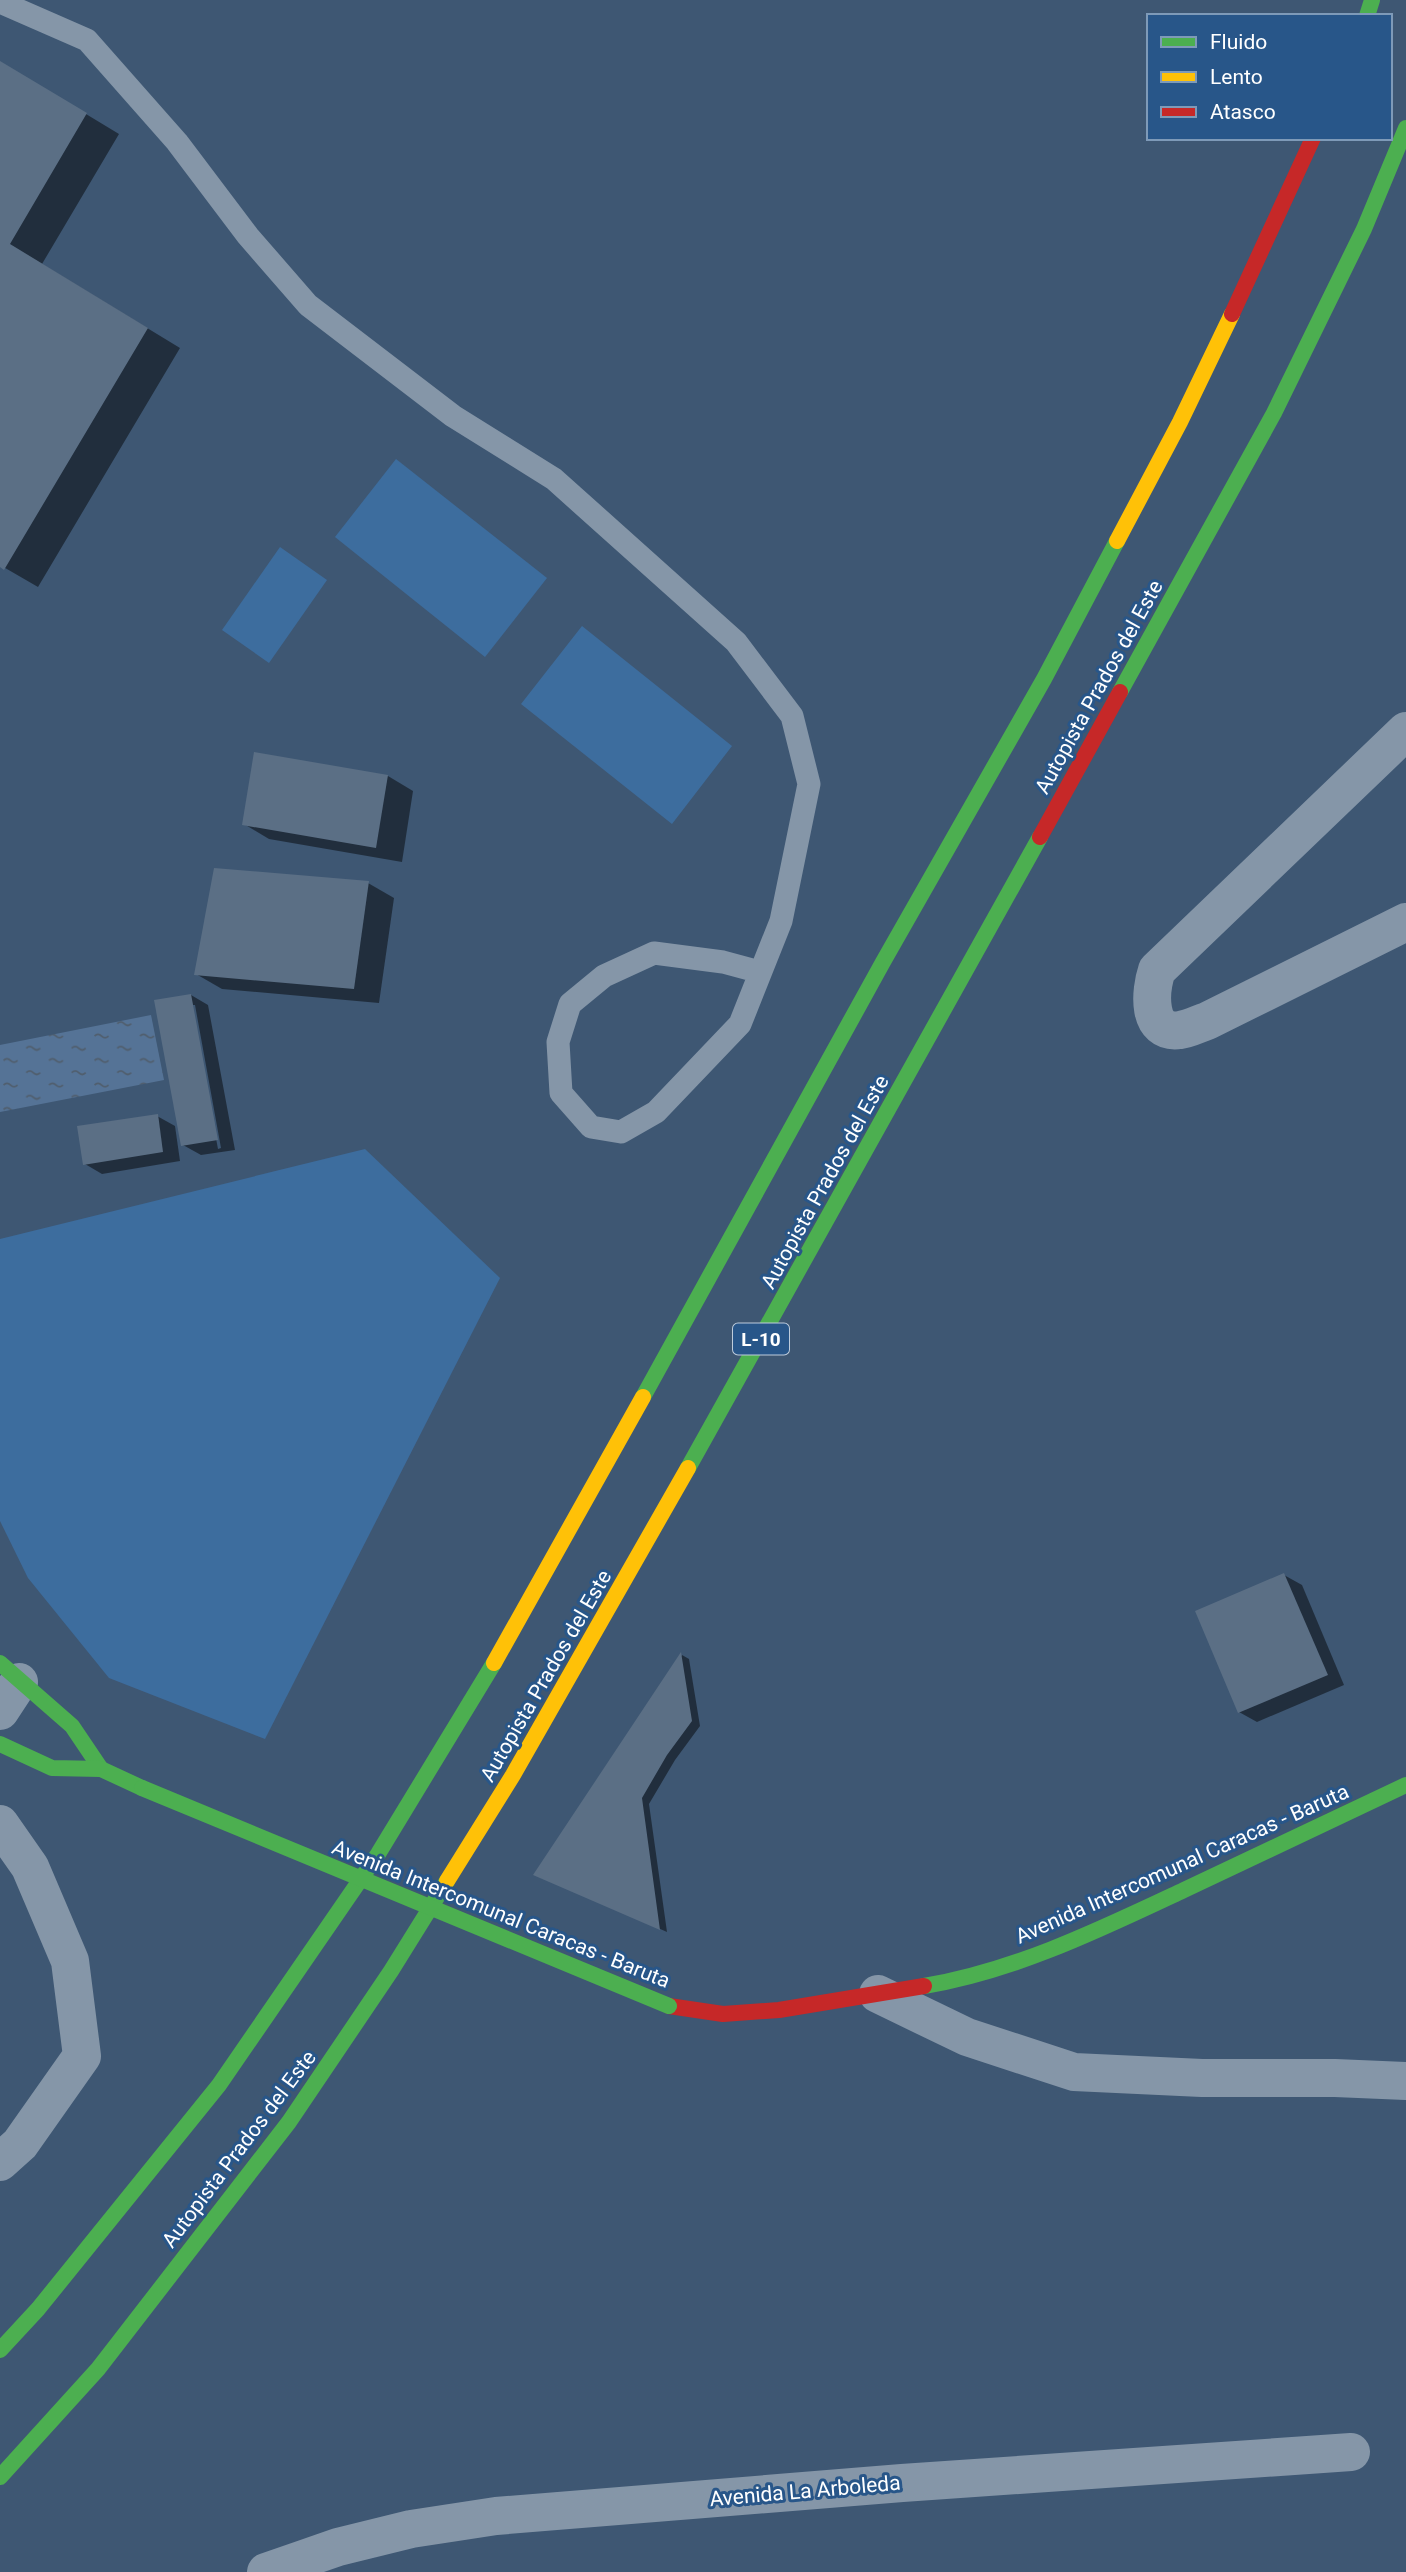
<svg xmlns="http://www.w3.org/2000/svg" width="1406" height="2572" viewBox="0 0 1406 2572" font-family="Roboto,sans-serif">
<defs>
<pattern id="water-ripples" width="26" height="14" patternUnits="userSpaceOnUse" patternTransform="scale(1.75)"><rect width="26" height="14" fill="#557396"/><path d="M2 4q2-2 4 0t4 0M15 11q2-2 4 0t4 0" fill="none" stroke="#505e6d"/></pattern>
</defs>
<rect width="100%" height="100%" fill="#3e5773"/>
<g fill="#3d6d9e">
<polygon points="396,459 547,578 485,657 335,537"/>
<polygon points="280,547 327,580 269,663 222,630"/>
<polygon points="582,626 732,746 672,824 521,704"/>
<polygon points="365,1149 500,1278 265,1739 109,1678 28,1578 0,1521 0,1239"/>
</g>
<polygon fill="url(#water-ripples)" points="151,1015 164,1080 0,1112 0,1045"/>
<g fill="#0007" fill-rule="evenodd">
<polygon points="0,62 119,134 42,264 180,348 38,587 0,565"/>
<polygon points="388,776 413,791 402,862 269,839 244,824"/>
<polygon points="368,883 394,898 379,1003 222,989 196,974"/>
<path d="M191 995 208 1005 235 1150 201 1155 183 1145ZM191 1005H195L221 1148 218 1149Z"/>
<polygon points="157,1116 175,1126 180,1161 102,1174 85,1164"/>
<polygon points="1284,1575 1302,1585 1344,1685 1257,1722 1239,1712"/>
<polygon points="682,1655 689,1659 700,1726 675,1760 649,1804 667,1932 536,1874"/>
</g>
<g fill="#5b6f85">
<polygon points="0,61 87,113 10,244 148,328 4,570 0,567"/>
<polygon points="254,752 388,775 376,848 242,825"/>
<polygon points="214,868 369,881 354,989 194,975"/>
<polygon points="191,994 218,1140 181,1146 154,1000"/>
<polygon points="158,1114 163,1152 83,1165 77,1126"/>
<polygon points="1284,1573 1328,1675 1238,1713 1195,1611"/>
<polygon points="681,1652 692,1721 667,1755 642,1798 660,1930 533,1875"/>
</g>
<g fill="none" stroke-linecap="round" stroke-linejoin="round">
<polyline stroke="#8596a8" stroke-width="23" points="0,2 87,40 177,142 248,236 308,305 453,416 554,479 736,642 792,716 809,784 781,921 740,1024 656,1112 621,1132 591,1127 561,1093 558,1042 570,1004 604,976 654,953 723,962 760,972"/>
<g stroke="#8596a8" stroke-width="38">
<path d="M1406 731 1157 970C1150 991 1146 1035 1180 1030 1189 1029 1198 1024 1207 1021L1406 922"/>
<polyline points="0,1711 19,1682"/>
<polyline points="0,1824 30,1867 70,1961 82,2056 20,2144 0,2162"/>
<polyline points="878,1994 967,2037 1074,2072 1202,2078 1335,2078 1406,2081"/>
<polyline points="266,2572 338,2547 411,2529 496,2516 902,2483 1351,2452"/>
</g>
<g stroke="#4caf50" stroke-width="16">
<polyline points="1367,16 1372,0"/>
<polyline points="1120,692 1274,413 1364,229 1406,128"/>
<polyline points="643,1397 883,962 1044,679 1117,541"/>
<polyline points="688,1468 1040,837"/>
<polyline points="0,1663 72,1726 101,1769"/>
<polyline points="0,1744 52,1768 101,1769 142,1788"/>
<path d="M924 1986C1015 1971 1101 1929 1184 1890 1258 1855 1332 1820 1406 1785"/>
<polyline points="0,2350 38,2309 219,2085 378,1854 494,1663"/>
<polyline points="0,2477 98,2369 289,2122 391,1971 447,1881"/>
</g>
<g stroke="#ffc107" stroke-width="16">
<polyline points="1117,541 1180,422 1232,314"/>
<polyline points="494,1663 643,1397"/>
<polyline points="447,1881 513,1775 688,1468"/>
</g>
<g stroke="#c62828" stroke-width="16">
<polyline points="1232,314 1313,138"/>
<polyline points="1040,837 1120,692"/>
<polyline points="669,2006 723,2014 779,2010 924,1986"/>
</g>
<polyline stroke="#4caf50" stroke-width="16" points="142,1788 669,2006"/>
</g>
<g text-anchor="middle" dominant-baseline="central" stroke-width="6" stroke-linejoin="round" paint-order="stroke">
<rect fill="#285689" stroke="#beccdc" stroke-width="2" x="733" y="1323.5" width="56" height="31" rx="5"/>
<g font-size="19" font-weight="bold" fill="#fff">
<text x="761" y="1339">L-10</text>
</g>
<g font-size="21" fill="#fff" stroke="#285689">
<text transform="translate(1099 687) rotate(-61)">Autopista Prados del Este</text>
<text transform="translate(825 1182) rotate(-61)">Autopista Prados del Este</text>
<text transform="translate(546 1676) rotate(-60)">Autopista Prados del Este</text>
<text transform="translate(1182 1864) rotate(-24)">Avenida Intercomunal Caracas - Baruta</text>
<text transform="translate(501 1914) rotate(22)">Avenida Intercomunal Caracas - Baruta</text>
<text transform="translate(239 2149) rotate(-53)">Autopista Prados del Este</text>
<text transform="translate(805 2491) rotate(-5)">Avenida La Arboleda</text>
</g>
</g>
<rect x="1147" y="14" width="245" height="126" fill="#285689" stroke="#7e9ab8" stroke-width="2"/>
<rect x="1161" y="37" width="35" height="10" fill="#4caf50" stroke="#7e9ab8" stroke-width="2"/>
<text x="1210" y="49" font-size="21" fill="#ffffff">Fluido</text>
<rect x="1161" y="72" width="35" height="10" fill="#ffc107" stroke="#7e9ab8" stroke-width="2"/>
<text x="1210" y="84" font-size="21" fill="#ffffff">Lento</text>
<rect x="1161" y="107" width="35" height="10" fill="#c62828" stroke="#7e9ab8" stroke-width="2"/>
<text x="1210" y="119" font-size="21" fill="#ffffff">Atasco</text>
</svg>
